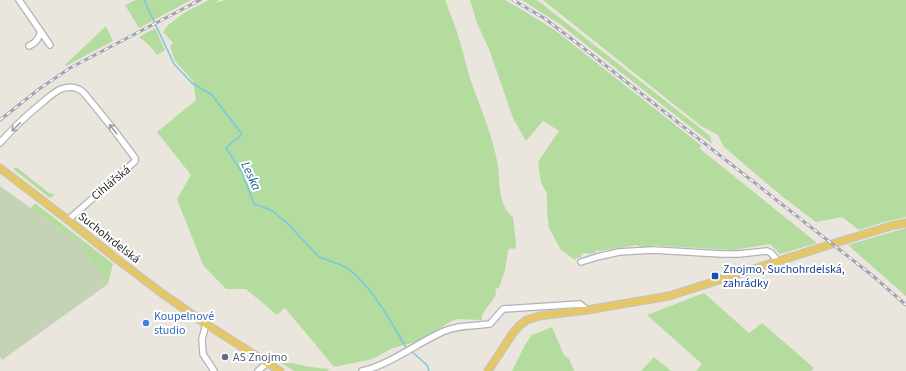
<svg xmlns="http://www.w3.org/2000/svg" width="906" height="371" viewBox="0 0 906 371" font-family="'Source Sans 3',sans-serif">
<rect width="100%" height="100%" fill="#eae5dd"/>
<g fill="#b3dc9e">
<polygon points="136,0 191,0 139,28 125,5"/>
<path d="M209 0H219L214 3 225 0H445C451 16 458 32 462 49 465 59 467 69 470 78 480 107 493 136 498 166 500 182 498 206 513 217L516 243 515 249 511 248 508 250 505 270 499 288 495 289 496 295 482 315V320L458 319 450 322 420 341 393 348 372 359 334 367 285 308 277 315 246 289H226L203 265 177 199 191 175 157 132 196 100 193 81 175 61 170 46 173 43 163 32 168 25 184 13Z"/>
<polygon points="470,0 505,0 524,11 556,31 702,146 699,148 817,243 780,254 770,244 734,250 661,246 654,245 651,248 641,247 637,245 600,251 597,250 595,253 589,254 586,253 581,254 581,257 576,258 575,260 561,250 549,228 547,212 547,194 541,182 538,162 559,131 543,121 526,141 513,118 489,49 477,23"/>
<polygon points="522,0 536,0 541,3 710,136 712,144 561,25"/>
<polygon points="543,0 906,0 906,217 884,222 859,230 842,217 816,222 783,197 724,147 718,135 701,126"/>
<polygon points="106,26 113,41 66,66 65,65"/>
<polygon points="155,28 165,50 157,55 148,44 139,37"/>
<polygon points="16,167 49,193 55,194 50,198 13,169"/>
<polygon points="35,203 113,264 108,284 78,242 31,208"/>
<polygon points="906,228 906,296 848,245"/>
<polygon points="704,293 749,333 762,323 814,368 811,371 696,371 702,364 647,315"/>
<polygon points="552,327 564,355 569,359 574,371 512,371 525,345 532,335"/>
<polygon points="285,354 284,363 292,363 310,367 330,369 327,371 294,371 281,363"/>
<polygon points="654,357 671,371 641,371"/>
</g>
<polygon fill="#c4d3b6" points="0,186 78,242 108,284 2,360 0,357"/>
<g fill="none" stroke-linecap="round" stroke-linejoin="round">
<g stroke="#79c7e3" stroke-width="1.5">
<polyline points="144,0 174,64 192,83 212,95 242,134 226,148 242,172 254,204 271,210 286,222 319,257 341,265 349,269 358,277 371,292 385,312 406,347 409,349"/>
<polyline points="411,351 427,365 429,371"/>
</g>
<g stroke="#b0b3bc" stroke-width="8">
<g id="minor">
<polyline points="19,0 50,45"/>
<path d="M29 46C36 43 38 39 41 32"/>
<path d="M0 143C13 128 28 114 43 102 49 97 54 92 61 89 70 86 78 87 84 93L114 130 135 158V161L133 163 68 220"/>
<polyline points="581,262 597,257 619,252 635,251 653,250 722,254 739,254 767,251 771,253 778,261"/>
<polyline points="206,324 202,339 203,354 214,371"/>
<polyline points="258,371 267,363"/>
<path d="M362 371C389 365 416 344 442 332 457 325 474 326 490 324L503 309 580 304 587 310"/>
</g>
</g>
<g stroke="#c3c3c3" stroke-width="9">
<g id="major">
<polyline points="0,168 68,220 118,260 163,294 206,324 280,371"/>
<polyline points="488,371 513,333 520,325 527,320 539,316 587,310 669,296 832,244 891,226 906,223"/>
</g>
</g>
<use href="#minor" stroke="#fff" stroke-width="5.5"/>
<use href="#major" stroke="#e4c769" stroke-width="7"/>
<g stroke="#a0a3b2" stroke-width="3">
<g id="rail">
<polyline points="513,0 544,18 577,43 873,276 906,305"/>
<polyline points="0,120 39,89 70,68 200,0"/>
</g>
</g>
<use href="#rail" stroke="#fff" stroke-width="1.5" stroke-dasharray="4.5" stroke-linecap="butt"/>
</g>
<defs><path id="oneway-shaft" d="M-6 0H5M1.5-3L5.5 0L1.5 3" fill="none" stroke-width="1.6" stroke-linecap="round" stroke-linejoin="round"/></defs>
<g stroke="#9f9f9f">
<use href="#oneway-shaft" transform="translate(16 127) rotate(136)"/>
<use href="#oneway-shaft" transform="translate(113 129) rotate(-128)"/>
</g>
<rect fill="#1a4fb4" stroke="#fff" stroke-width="1.5" x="711" y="272" width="8" height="8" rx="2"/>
<circle fill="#3f7fe0" stroke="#fff" stroke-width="1.5" cx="146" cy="323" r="4"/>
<circle fill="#5c6f8a" stroke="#fff" stroke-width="1.5" cx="225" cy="357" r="4"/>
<g text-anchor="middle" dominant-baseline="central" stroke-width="4" stroke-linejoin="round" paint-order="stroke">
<g font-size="12" fill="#2a2a2a" stroke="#fff">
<text transform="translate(111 183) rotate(-40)">Cihlářská</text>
<text transform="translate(109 238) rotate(38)">Suchohrdelská</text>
</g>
<g font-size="12" fill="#164399" stroke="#fff" text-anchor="start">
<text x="723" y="269">Znojmo, Suchohrdelská,<tspan x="723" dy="14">zahrádky</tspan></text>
</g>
<g font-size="12" fill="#366cbe" stroke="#fff" text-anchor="start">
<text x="154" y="316">Koupelnové<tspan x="154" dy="14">studio</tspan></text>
</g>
<g font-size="12" fill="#4e5e75" stroke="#fff" text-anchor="start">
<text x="233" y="357">AS Znojmo</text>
</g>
<g font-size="13" font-style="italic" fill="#19668e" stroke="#fff">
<text transform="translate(251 176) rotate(65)">Leska</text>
</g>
</g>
</svg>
